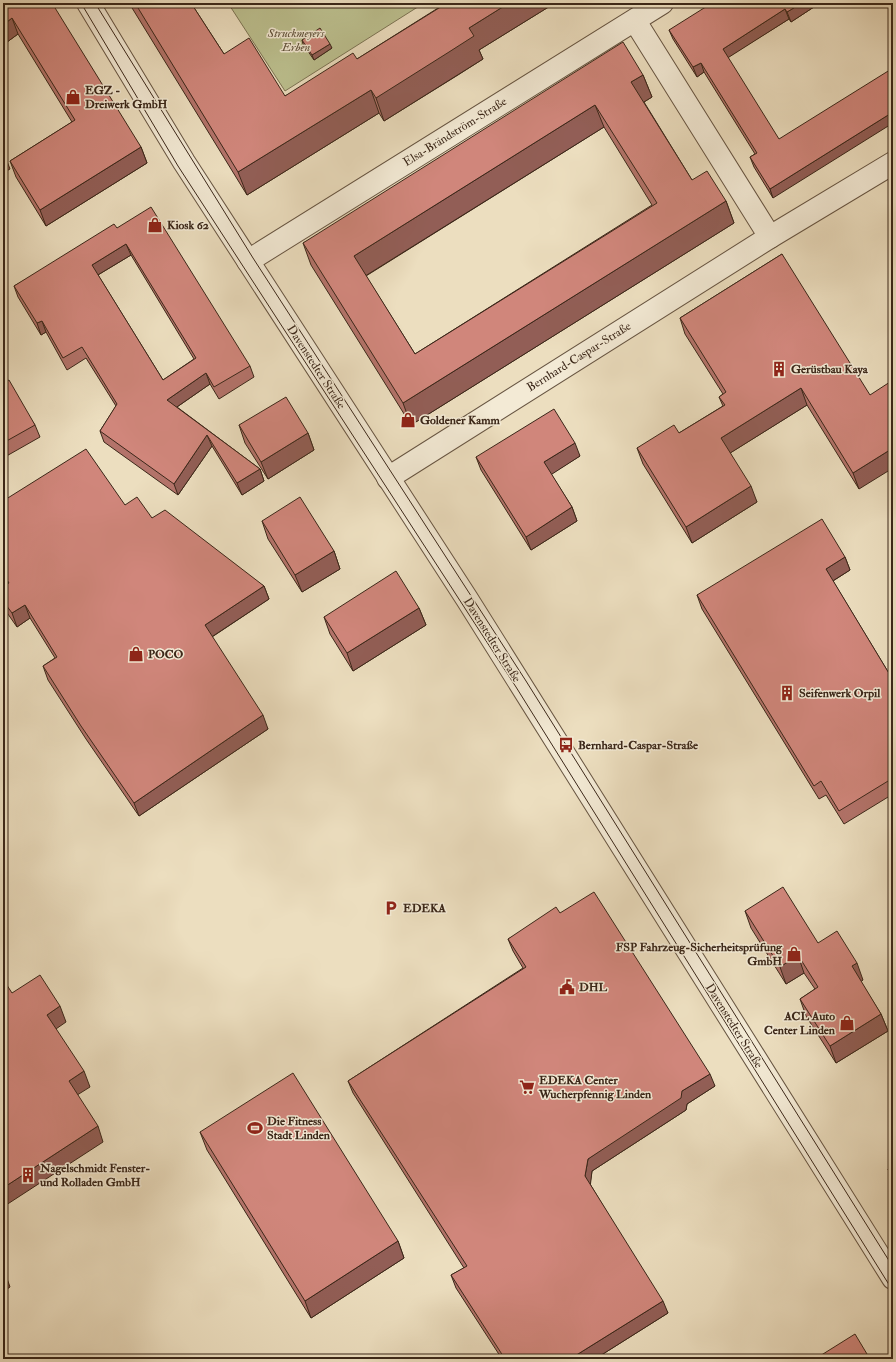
<svg xmlns="http://www.w3.org/2000/svg" width="896" height="1362" viewBox="0 0 896 1362" font-family="'IM FELL Double Pica',serif">
<rect width="100%" height="100%" fill="#ecdebf"/>
<filter id="stains"><feTurbulence type="fractalNoise" baseFrequency=".005" numOctaves="4"/><feColorMatrix values="0 0 0 0 .2 0 0 0 0 .09 0 0 0 0 .02 0 0 0 .5 -.17"/></filter>
<radialGradient id="worn" r=".72"><stop offset=".6" stop-color="#630" stop-opacity="0"/><stop offset="1" stop-color="#630" stop-opacity=".3"/></radialGradient>
<polygon fill="#bcc08f" stroke="#7c7454" points="228,3 424,3 285,91"/>
<g fill="none" stroke-linecap="round" stroke-linejoin="round">
<g stroke="#675542" stroke-width="24">
<g id="minor">
<polyline points="88,3 184,162 467,599 893,1278"/>
<polyline points="635,21 770,237"/>
<polyline points="248,261 662,3"/>
<polyline points="388,478 770,237 893,163"/>
</g>
</g>
<use href="#minor" stroke="#f3ead5" stroke-width="22"/>
<g stroke="#3b2719" stroke-width="1">
<polyline points="81,3 178,166 516,687 893,1291"/>
<polyline points="95,3 253,258 526,681 893,1267"/>
</g>
</g>
<g fill="#b3736a" stroke="#3b2719" fill-rule="evenodd">
<polygon points="129,3 191,3 224,54 285,96 357,59 446,3 555,3 479,50 483,59 458,75 384,121 379,113 247,195"/>
<polygon points="820,3 791,22 789,19 728,57 773,198 754,167 750,157 755,154 704,72 697,77 673,39 669,30"/>
<polygon points="14,5 141,147 147,163 46,226 16,177 10,161 72,122 18,34 3,45"/>
<polygon points="302,40 332,48 314,60 303,44"/>
<path d="M643 75 652 97 644 102 692 180 726 201 734 223 411 425 311 265 303 243ZM604 127 652 205 415 354 366 276Z"/>
<polygon points="3,151 10,169 3,173"/>
<path d="M117 228 250 366 254 377 219 399 210 384 177 407 260 469 264 481 242 495 212 446 178 495 104 442 100 431 116 406 86 358 67 370 46 332 41 335 18 297 14 286ZM131 255 194 359 163 380 98 275Z"/>
<polygon points="782,254 859,489 807,405 730,453 757,502 692,543 643,464 637,448 679,433 723,406 719,397 723,394 685,334 680,318"/>
<polygon points="3,383 35,425 40,437 3,458"/>
<polygon points="239,425 308,433 314,450 268,479 245,443"/>
<polygon points="580,456 551,474 572,507 577,521 531,550 481,470 476,457"/>
<polygon points="3,501 125,505 152,518 264,586 269,599 212,637 268,729 139,816 86,739 48,680 43,666 55,658 30,618 17,627 3,607 3,586 6,585 3,581"/>
<polygon points="262,521 334,551 340,569 302,592 268,539"/>
<polygon points="845,557 850,570 833,581 893,680 893,794 844,824 826,795 819,799 702,609 697,595"/>
<polygon points="419,608 426,625 353,671 330,634 324,617"/>
<polygon points="745,911 818,943 863,980 861,982 881,1014 888,1031 836,1063 806,1016 800,999 815,989 804,973 786,984 751,928"/>
<polygon points="560,913 715,1086 687,1104 686,1110 592,1171 590,1184 668,1313 595,1359 502,1359 456,1288 451,1275 464,1268 353,1093 348,1081 523,968 513,951 508,939"/>
<polygon points="200,1132 398,1241 404,1258 311,1318 207,1150"/>
<polygon points="893,1166 893,1184 888,1169"/>
</g>
<g fill="#925e56" stroke="#3b2719">
<polygon points="509,3 555,3 479,50 483,59 384,121 376,98 469,28"/>
<polygon points="802,3 820,3 791,22 787,12"/>
<polygon points="785,9 789,19 726,59 723,49"/>
<polygon points="12,18 18,34 3,45 3,25"/>
<polygon points="330,44 332,48 314,60 312,55"/>
<polygon points="701,63 704,72 697,77 693,67"/>
<polygon points="643,75 652,97 639,105 631,82"/>
<polygon points="371,90 379,113 247,195 238,172"/>
<polygon points="595,105 604,127 362,278 354,256"/>
<polygon points="893,112 893,123 773,198 770,189"/>
<polygon points="141,147 147,163 46,226 40,210"/>
<polygon points="726,201 734,223 411,425 403,403"/>
<polygon points="126,244 131,255 96,276 92,265"/>
<polygon points="42,321 46,332 41,335 37,323"/>
<polygon points="206,373 210,384 171,411 167,400"/>
<polygon points="801,388 807,405 727,455 721,438"/>
<polygon points="308,433 314,450 268,479 261,462"/>
<polygon points="207,435 212,446 178,495 174,484"/>
<polygon points="575,443 580,456 549,476 544,462"/>
<polygon points="893,448 893,468 859,489 853,473"/>
<polygon points="260,469 264,481 242,495 237,483"/>
<polygon points="751,486 757,502 692,543 686,527"/>
<polygon points="572,507 577,521 531,550 526,537"/>
<polygon points="334,551 340,569 302,592 295,575"/>
<polygon points="845,557 850,570 831,582 826,569"/>
<polygon points="264,586 269,599 210,638 205,625"/>
<polygon points="25,605 30,618 17,627 12,613"/>
<polygon points="419,608 426,625 353,671 347,653"/>
<polygon points="263,715 268,729 139,816 134,803"/>
<polygon points="798,955 804,973 786,984 780,967"/>
<polygon points="857,963 863,980 858,984 852,966"/>
<polygon points="60,1006 66,1022 53,1031 47,1015"/>
<polygon points="881,1014 888,1031 836,1063 830,1046"/>
<polygon points="84,1071 90,1087 74,1097 69,1081"/>
<polygon points="710,1074 715,1086 687,1104 686,1110 592,1171 590,1188 585,1176 588,1159 682,1091"/>
<polygon points="98,1126 103,1142 3,1207 3,1188"/>
<polygon points="398,1241 404,1258 311,1318 305,1301"/>
<polygon points="4,1270 10,1287 3,1292 3,1271"/>
<polygon points="663,1301 668,1313 595,1359 570,1359"/>
</g>
<g fill="#d0867b" stroke="#3b2719" fill-rule="evenodd">
<polygon points="3,3 12,3 14,5 18,3 52,3 141,147 40,210 10,161 75,120 12,18 3,25"/>
<polygon points="135,3 191,3 224,54 249,38 285,96 353,53 357,59 447,3 509,3 469,28 474,36 449,52 376,98 371,90 238,172"/>
<polygon points="712,3 802,3 787,12 785,9 723,49 779,139 893,68 893,112 770,189 750,157 757,153 701,63 693,67 669,30"/>
<polygon points="320,28 330,44 312,55 302,40"/>
<path d="M623 42 643 75 631 82 692 180 707 171 726 201 403 403 303 243ZM595 105 657 203 415 354 354 256Z"/>
<path d="M151 207 250 366 214 387 206 373 167 400 260 469 237 483 207 435 174 484 100 431 117 404 82 347 63 358 42 321 37 323 14 286 114 224 117 228ZM126 244 196 358 163 380 92 265Z"/>
<polygon points="782,254 870,395 893,380 893,448 853,473 801,388 721,438 751,486 686,527 637,448 674,425 679,433 725,405 719,397 726,392 680,318"/>
<polygon points="9,380 35,425 3,443 3,383"/>
<polygon points="286,397 308,433 261,462 239,425"/>
<polygon points="554,409 575,443 544,462 572,507 526,537 476,457"/>
<polygon points="86,449 125,505 137,497 152,518 165,510 264,586 205,625 263,715 134,803 81,726 43,666 57,657 25,605 12,613 3,601 3,586 9,583 3,574 3,501"/>
<polygon points="300,497 334,551 295,575 262,521"/>
<polygon points="822,519 845,557 826,569 893,680 893,778 839,811 821,781 814,786 697,595"/>
<polygon points="396,571 419,608 347,653 324,617"/>
<polygon points="783,887 818,943 837,931 857,963 852,966 881,1014 830,1046 800,999 818,987 798,955 780,967 745,911"/>
<polygon points="594,892 710,1074 682,1091 681,1098 588,1159 585,1176 663,1301 570,1359 505,1359 451,1275 467,1266 348,1081 526,967 508,939 556,907 560,913"/>
<polygon points="40,975 60,1006 47,1015 84,1071 69,1081 98,1126 3,1188 3,979 12,993"/>
<polygon points="293,1073 398,1241 305,1301 200,1132"/>
<polygon points="893,1142 893,1150 890,1144"/>
<polygon points="893,1166 893,1178 888,1169"/>
<polygon points="855,1334 870,1359 815,1359"/>
</g>
<defs>
<g id="shop-bare" transform="scale(1.2)"><path d="M-5-2.5h2.3a2.7 3.5 0 0 1 5.4 0H5L5.5 6h-11ZM-1.5-2.5h3a1.5 2.3 0 0 0-3 0Z" fill="#8f2418" stroke="#f3ead5" stroke-width="2.5" paint-order="stroke"/></g>
<g id="building-bare" transform="scale(1.2)"><path d="M-4-6H4V6H1V3H-1V6H-4ZM-2.5-4.3h1.7v1.8h-1.7ZM.8-4.3h1.7v1.8H.8ZM-2.5-1h1.7V.8h-1.7ZM.8-1h1.7V.8H.8Z" fill="#8f2418" stroke="#f3ead5" stroke-width="2.5" paint-order="stroke"/></g>
<g id="bus-bare" transform="scale(1.2)"><path d="M-5-6H5V4H4V6H2V4H-2V6H-4V4H-5ZM-3.5-4V0h7V-4ZM-3.5 1.2v1.5H-2V1.2ZM2 1.2v1.5H3.5V1.2Z" fill="#8f2418" stroke="#f3ead5" stroke-width="2.5" paint-order="stroke"/></g>
<g id="parking-bare" transform="scale(1.2)"><path d="M-3.5-5.5H1a3.5 3.5 0 0 1 0 7H-1V5.5H-3.5ZM-1-3.4V-.6H.8a1.4 1.4 0 0 0 0-2.8Z" fill="#8f2418" stroke="#f3ead5" stroke-width="2.5" paint-order="stroke"/></g>
<g id="civic-bare" transform="scale(1.2)"><path d="M-.6-6.5H3V-4.5H.6V-3L4-1V1h2V6H-6V1h2V-1L-.6-3ZM-1.2 2.5V6h2.4V2.5Z" fill="#8f2418" stroke="#f3ead5" stroke-width="2.5" paint-order="stroke"/></g>
<g id="supermarket-bare" transform="scale(1.2)"><path d="M-6-5.5h2.5l.6 2H6L4.5 2H-2.5L-4.4-4H-6ZM-1.5 3.2a1.3 1.3 0 1 0 .1 0ZM3 3.2a1.3 1.3 0 1 0 .1 0Z" fill="#8f2418" stroke="#f3ead5" stroke-width="2.5" paint-order="stroke"/></g>
<g id="stadium-bare" transform="scale(1.2)"><path d="M0-5a6.5 5 0 1 0 0 10a6.5 5 0 1 0 0-10ZM-3.5-1.8h7v3.6h-7Z" fill="#8f2418" stroke="#f3ead5" stroke-width="2.5" paint-order="stroke"/></g>
</defs>
<g fill-rule="evenodd">
<use href="#shop-bare" x="73" y="97"/>
<use href="#shop-bare" x="155" y="225"/>
<use href="#building-bare" x="779" y="369"/>
<use href="#shop-bare" x="408" y="420"/>
<use href="#shop-bare" x="136" y="654"/>
<use href="#building-bare" x="787" y="693"/>
<use href="#bus-bare" x="566" y="745"/>
<use href="#parking-bare" x="391" y="908"/>
<use href="#shop-bare" x="794" y="954"/>
<use href="#civic-bare" x="567" y="987"/>
<use href="#shop-bare" x="847" y="1023"/>
<use href="#supermarket-bare" x="527" y="1087"/>
<use href="#stadium-bare" x="255" y="1128"/>
<use href="#building-bare" x="28" y="1175"/>
</g>
<g text-anchor="middle" dominant-baseline="central" stroke-width="3" stroke-linejoin="round" paint-order="stroke">
<g font-size="12" font-style="italic" fill="#5b4d36" stroke="#f3ead5">
<text x="296" y="33">Struckmeyers<tspan x="296" dy="14">Erben</tspan></text>
</g>
<g font-size="12" font-weight="bold" fill="#3b2719" stroke="#f3ead5" text-anchor="start">
<text x="85" y="90">EGZ -<tspan x="85" dy="14">Dreiwerk GmbH</tspan></text>
<text x="167" y="225">Kiosk 62</text>
<text x="791" y="369">Gerüstbau Kaya</text>
<text x="420" y="420">Goldener Kamm</text>
<text x="148" y="654">POCO</text>
<text x="799" y="693">Seifenwerk Orpil</text>
<text x="578" y="745">Bernhard-Caspar-Straße</text>
<text x="403" y="908">EDEKA</text>
<text x="782" y="947" text-anchor="end">FSP Fahrzeug-Sicherheitsprüfung<tspan x="782" dy="14">GmbH</tspan></text>
<text x="579" y="987">DHL</text>
<text x="835" y="1016" text-anchor="end">ACL Auto<tspan x="835" dy="14">Center Linden</tspan></text>
<text x="539" y="1080">EDEKA Center<tspan x="539" dy="14">Wucherpfennig Linden</tspan></text>
<text x="267" y="1121">Die Fitness<tspan x="267" dy="14">Stadt Linden</tspan></text>
<text x="40" y="1168">Nagelschmidt Fenster-<tspan x="40" dy="14">und Rolladen GmbH</tspan></text>
</g>
<g font-size="12" fill="#3b2719" stroke="#f3ead5">
<text transform="translate(455 132) rotate(-32)">Elsa-Brändström-Straße</text>
<text transform="translate(579 357) rotate(-32)">Bernhard-Caspar-Straße</text>
<text transform="translate(316 367) rotate(57)">Davenstedter Straße</text>
<text transform="translate(492 640) rotate(58)">Davenstedter Straße</text>
<text transform="translate(734 1026) rotate(58)">Davenstedter Straße</text>
</g>
</g>
<rect width="896" height="1362" fill="none" stroke="#ecdebf" stroke-width="16"/>
<rect x="4" y="4" width="888" height="1354" fill="none" stroke="#3b2719" stroke-width="2"/>
<rect x="8" y="8" width="880" height="1346" fill="none" stroke="#3b2719"/>
<rect width="100%" height="100%" filter="url(#stains)"/>
<rect width="100%" height="100%" fill="url(#worn)"/>
</svg>
